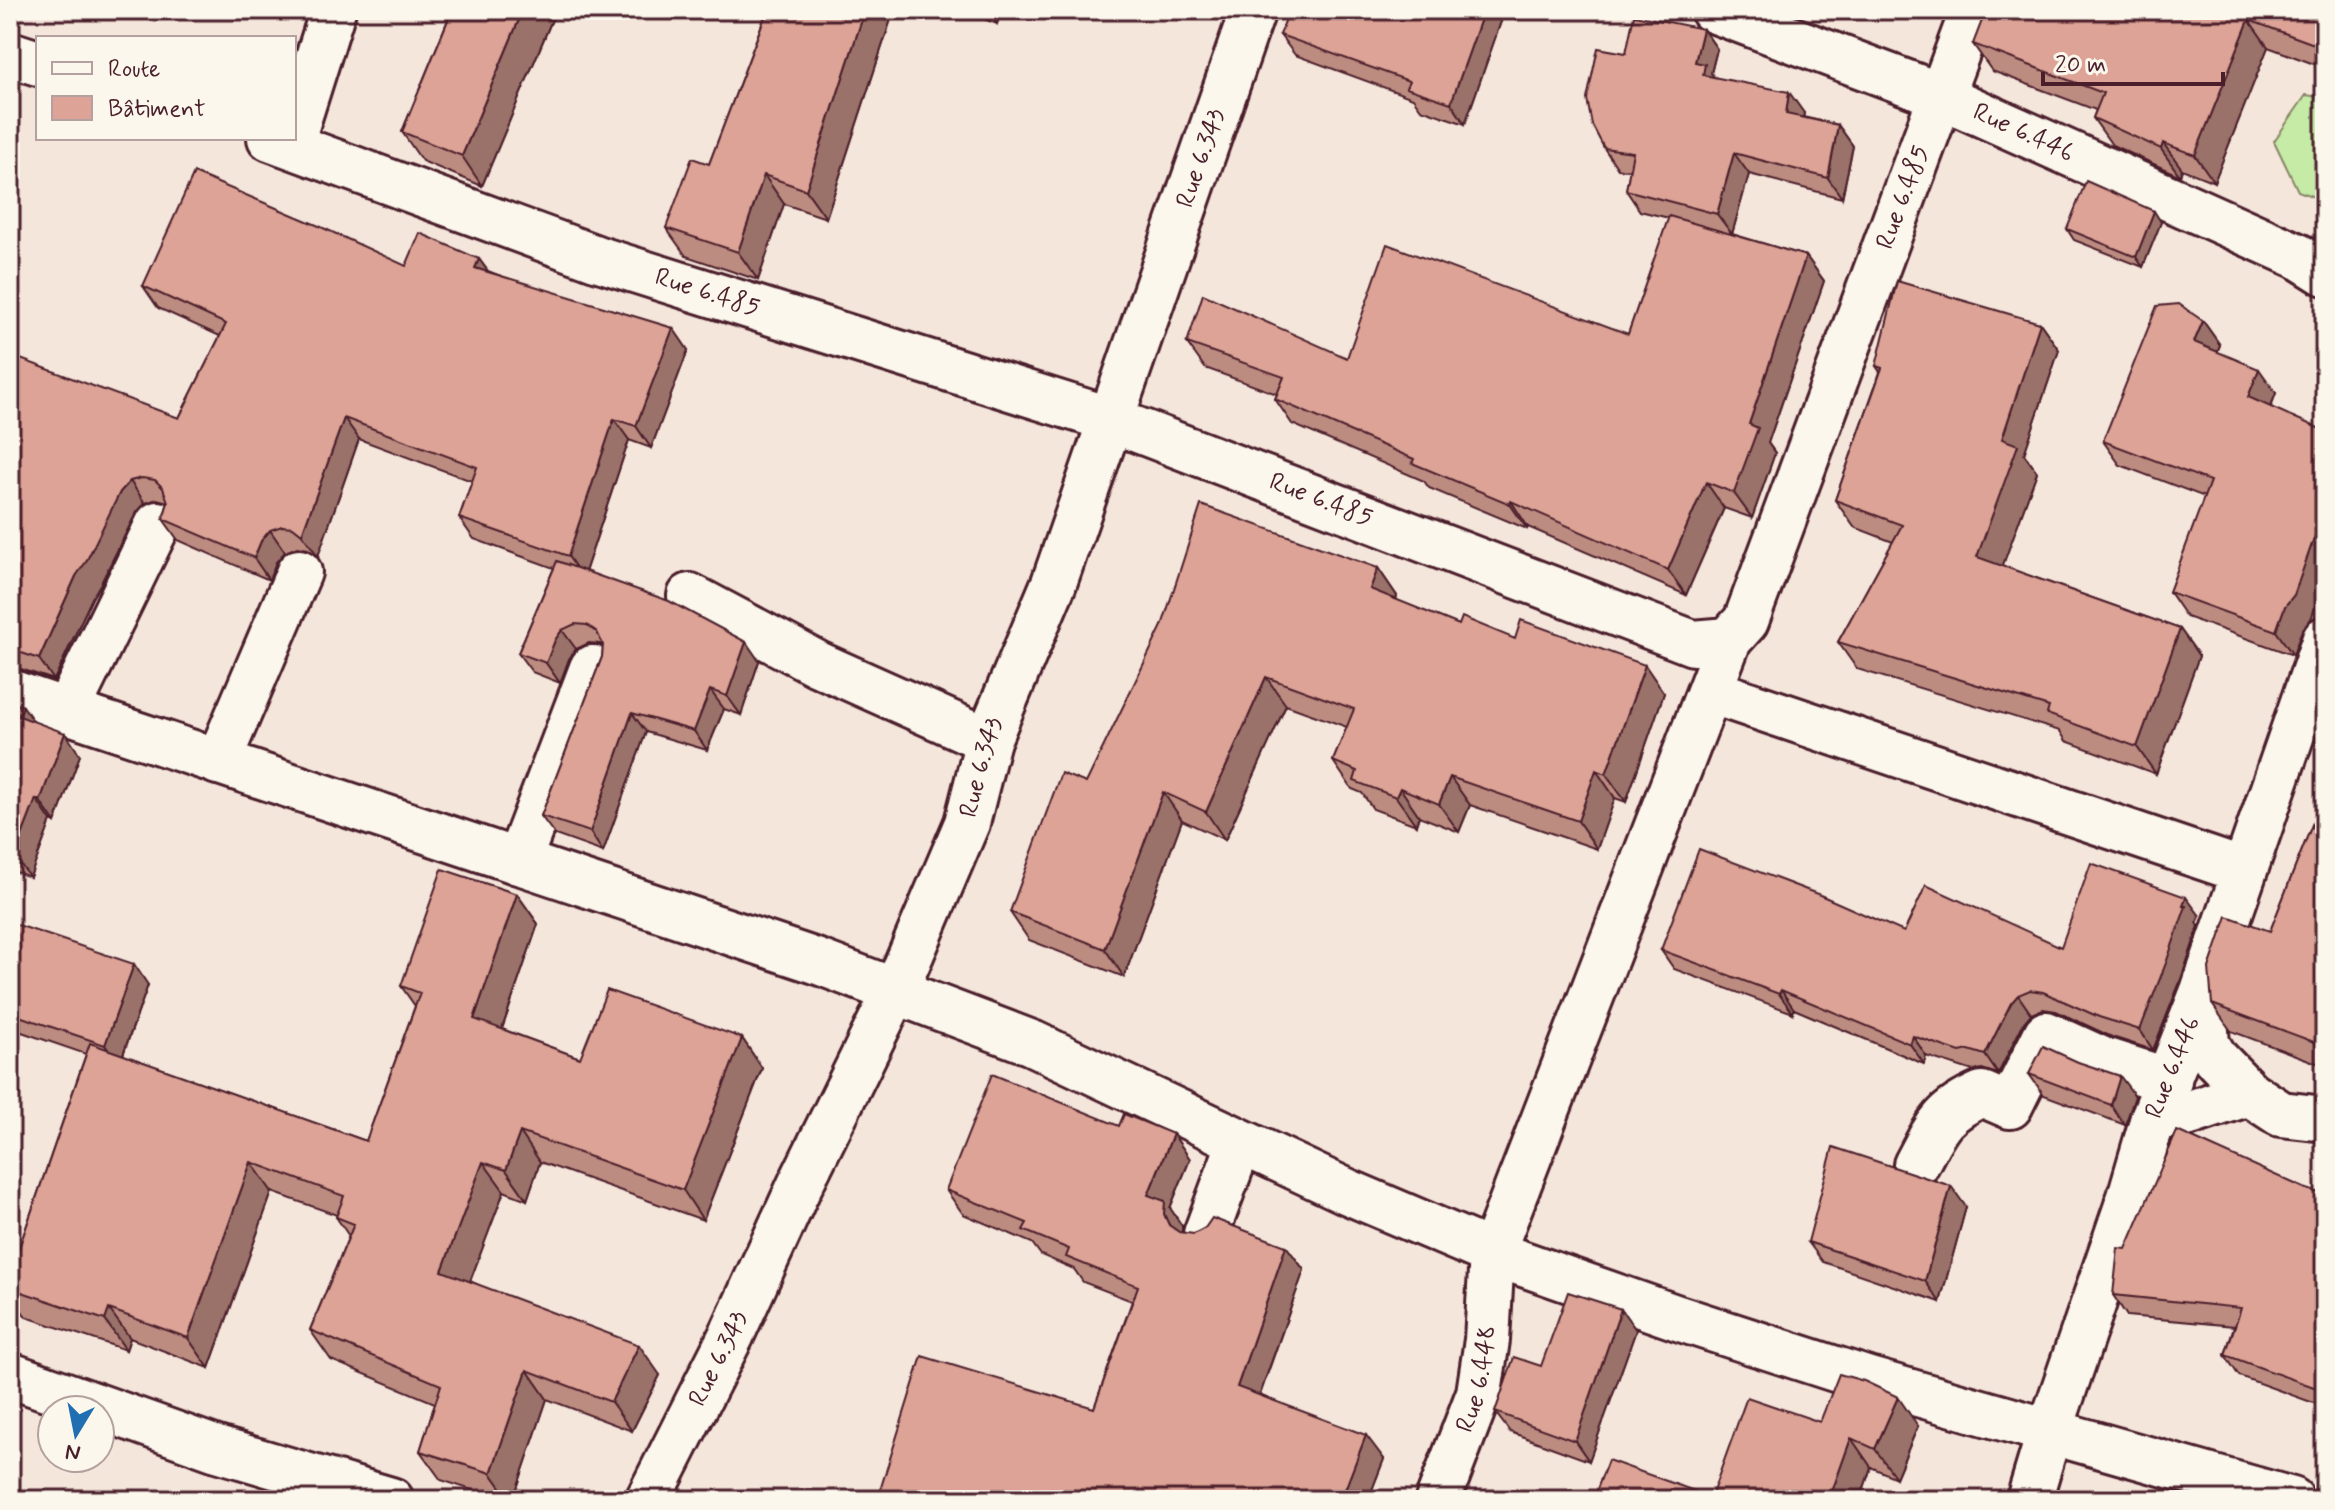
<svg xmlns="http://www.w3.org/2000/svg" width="2335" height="1510" viewBox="0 0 2335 1510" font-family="Mynerve,sans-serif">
<rect width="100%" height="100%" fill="#f5e6db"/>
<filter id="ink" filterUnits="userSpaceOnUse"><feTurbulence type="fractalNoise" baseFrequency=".0125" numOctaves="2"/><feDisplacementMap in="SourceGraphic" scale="16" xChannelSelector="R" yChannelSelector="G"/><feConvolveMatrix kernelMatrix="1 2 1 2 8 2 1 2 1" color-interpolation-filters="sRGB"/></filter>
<g filter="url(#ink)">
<polygon fill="#c5eba6" stroke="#888568" stroke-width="2" points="2306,95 2325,98 2325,201 2298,191 2274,141"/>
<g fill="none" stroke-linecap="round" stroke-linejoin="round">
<g stroke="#4a1f2b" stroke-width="50">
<g id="minor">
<path id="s1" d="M1713 10 1939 95 2298 256 2325 273"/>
<polyline points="10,54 38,63"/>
<polyline points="294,134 333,10"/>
<path id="s2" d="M270 138 596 258 1109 419 1693 643 1729 640 1746 621 1973 10"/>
<polyline points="690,596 818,664 988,740"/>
<polyline points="1710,691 2244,871"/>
<polyline points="10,692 816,961 1032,1043 1346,1191 1492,1253 1678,1318 1869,1380 2292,1500"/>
<polyline points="67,711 158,524"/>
<polyline points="218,762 299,572"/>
<polyline points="518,862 592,668"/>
<polyline points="2203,993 2207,1044 2216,1059 2249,1093 2281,1114 2325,1119"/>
<polyline points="2153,1118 2187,1114 2249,1093"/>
<path d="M1916 1165C1936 1127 1941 1112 1982 1094L2010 1106 2046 1034 2103 1060 2169 1081"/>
<polyline points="1206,1234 1240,1142"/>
<polyline points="10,1375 217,1449 391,1500"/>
<path id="s3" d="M648 1500 732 1334 799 1187 896 990 967 823 988 740 1054 583 1253 10"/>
<path id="s4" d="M1438 1500 1479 1393 1487 1340 1492 1253 1729 640"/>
<path id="s5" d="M2029 1500 2050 1430 2130 1197 2153 1118 2203 991 2325 639"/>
</g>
</g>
<use href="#minor" stroke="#fbf7ec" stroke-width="44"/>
</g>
<g fill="#bd8c81" stroke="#4a1f2b" stroke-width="2">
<polygon points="452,10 556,10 482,186 422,161 402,132"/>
<polygon points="894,10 826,218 784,204 758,280 686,256 666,228 709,164 765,16 762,12"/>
<polygon points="960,10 1002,10 997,24"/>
<polygon points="1505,10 1465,124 1421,109 1413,98 1295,55 1280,35"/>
<polygon points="2325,10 2325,68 2268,47 2214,182 2182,169 2180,176 2112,145 2093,118 2096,110 1992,71 1973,44"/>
<polygon points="1703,29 1717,49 1711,73 1714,77 1804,113 1803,117 1838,125 1853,146 1842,198 1749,174 1732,234 1806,256 1824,281 1768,443 1775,453 1752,518 1724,508 1686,595 1528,527 1527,529 1429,488 1424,481 1292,424 1275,399 1277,394 1205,368 1187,343 1347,358 1628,334 1669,218 1640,211 1626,190 1630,170 1618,169 1604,148 1626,53"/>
<polygon points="2161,222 2143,267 2074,240 2067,229"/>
<polygon points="479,259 488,271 688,350 651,448 629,440 585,572 759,661 741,715 724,709 707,750 646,732 603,852 555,835 541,816 602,657 603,646 600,644 589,643 576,649 569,659 560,683 532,672 518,653 554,568 474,539 459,518 472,481 359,439 318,556 308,549 297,547 285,552 276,562 269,580 178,540 163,519 168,502 157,499 145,503 136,513 101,583 92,598 54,680 18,668 10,668 10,381 179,418 220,336 158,308 143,286 406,266"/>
<polygon points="2203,321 2220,345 2217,352 2276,393 2271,407 2311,619 2302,630 2293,655 2186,617 2169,592 2205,497 2120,465 2103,441"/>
<polygon points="2040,323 2059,350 2024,454 2037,472 2002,566 2180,629 2199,656 2156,774 2066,741 2060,731 1857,669 1838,642 1893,542 1854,527 1835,500 1880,372 1876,366"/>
<polygon points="1378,568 1397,596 1396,600 1459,625 1515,639 1664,693 1626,802 1615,798 1597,849 1470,805 1459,832 1419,816 1416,825 1373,809 1362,793 1352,789 1333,761 1347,727 1286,705 1225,840 1182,820 1124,977 1029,940 1010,912 1086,783"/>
<polygon points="10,702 34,722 80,755 55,823 51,821 30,877 10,870"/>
<polygon points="2325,792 2325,1066 2231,1031 2212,1004 2270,931"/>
<polygon points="517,894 538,924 502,1029 580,1058 742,1038 762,1068 703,1220 540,1162 527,1200 504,1191 470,1281 660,1375 632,1431 547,1399 513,1500 503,1500 441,1480 420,1451 435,1403 331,1360 310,1330 349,1236 336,1217 337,1215 272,1192 209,1368 130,1338 126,1350 26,1317 10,1293 10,1274 86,1054 10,1028 10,928 148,985 123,1055 366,1141 415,1006 401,986"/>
<polygon points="2200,916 2197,923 2199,926 2180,982 2153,1050 2112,1037 2056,1011 2043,1009 2031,1014 2024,1022 1998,1074 1982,1069 1973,1071 1926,1056 1924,1064 1794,1009 1793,1013 1674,969 1661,950 1904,932 2061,947"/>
<polygon points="2078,1062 2135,1096 2125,1125 2044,1095 2029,1074"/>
<polygon points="1119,1126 1173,1134 1190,1159 1170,1208 1182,1226 1182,1233 1286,1246 1304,1270 1260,1395 1384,1459 1368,1500 877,1500 1094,1408 1132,1301 1083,1282 1074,1269 1041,1255 1032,1243 963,1214 946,1190"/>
<polygon points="2325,1195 2325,1407 2239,1376 2225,1355 2234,1326 2127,1316 2113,1295 2126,1249"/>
<polygon points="1966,1207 1940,1302 1823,1262 1808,1242"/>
<polygon points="1636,1330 1589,1461 1510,1432 1495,1412 1541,1366"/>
<polygon points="1820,1422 1918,1426 1896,1478 1871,1467 1860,1500 1593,1500 1711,1497"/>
</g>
<g fill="#9a7269" stroke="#4a1f2b" stroke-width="2">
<polygon points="523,10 556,10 482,186 462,156"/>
<polygon points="865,10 894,10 826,218 806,190"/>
<polygon points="987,10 1002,10 997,24"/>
<polygon points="1484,10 1505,10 1465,124 1451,103"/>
<polygon points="2249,20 2268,47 2214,182 2195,155"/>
<polygon points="1703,29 1717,49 1711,73 1720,85 1718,95 1695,62"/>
<polygon points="1789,92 1804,113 1800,134 1786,114"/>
<polygon points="1838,125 1853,146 1842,198 1828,178"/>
<polygon points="2163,143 2182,169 2180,176 2161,149"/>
<polygon points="1734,153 1749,174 1732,234 1717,214"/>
<polygon points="764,175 784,204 758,280 738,252"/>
<polygon points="2154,211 2161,222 2143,267 2136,257"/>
<polygon points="1806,256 1824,281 1768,443 1775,453 1752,518 1734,493 1749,424"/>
<polygon points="479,259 494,280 475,268"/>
<polygon points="2203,321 2220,345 2211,367 2194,342"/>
<polygon points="2040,323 2059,350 2024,454 2037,472 1996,584 1977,557 2002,439"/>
<polygon points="673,328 688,350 651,448 636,426"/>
<polygon points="2259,369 2276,393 2265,421 2248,397"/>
<polygon points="344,418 359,439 318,556 302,534"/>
<polygon points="614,419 629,440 583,578 568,556"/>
<polygon points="130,481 145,503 136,513 101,583 92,598 54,680 39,659 76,576 120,492"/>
<polygon points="1706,482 1724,508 1686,595 1668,570"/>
<polygon points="1511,501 1528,527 1527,529 1510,504"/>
<polygon points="2325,515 2325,580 2311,619 2302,630 2293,655 2276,631 2285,606"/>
<polygon points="270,530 285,552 276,562 269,580 254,558 261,541"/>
<polygon points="1378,568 1397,596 1390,617 1370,589"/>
<polygon points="2180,629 2199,656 2156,774 2137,747"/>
<polygon points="562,630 576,649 569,659 560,683 546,663 555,640"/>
<polygon points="746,642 759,661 741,715 727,696"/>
<polygon points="1645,665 1664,693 1626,802 1606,774"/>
<polygon points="1266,677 1286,705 1225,840 1206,812"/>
<polygon points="710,690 724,709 707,750 694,731"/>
<polygon points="23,706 38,728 19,716"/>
<polygon points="632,713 646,732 603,852 590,832"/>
<polygon points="65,733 80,755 55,823 40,801"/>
<polygon points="1596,770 1615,798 1597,849 1578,821"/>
<polygon points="1450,777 1470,805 1459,832 1439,804"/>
<polygon points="1400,788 1419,816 1416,825 1396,797"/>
<polygon points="1163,792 1182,820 1124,977 1105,949"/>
<polygon points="36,799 51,821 30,877 14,856"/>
<polygon points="517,894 538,924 495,1049 474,1019"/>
<polygon points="2186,897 2200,916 2197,923 2199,926 2180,982 2153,1050 2140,1030"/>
<polygon points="134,964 148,985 119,1065 105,1045"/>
<polygon points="1781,990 1794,1009 1793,1013 1779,994"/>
<polygon points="2018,995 2031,1014 2024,1022 1998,1074 1985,1055 2011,1003"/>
<polygon points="1913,1036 1926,1056 1924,1064 1910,1044"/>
<polygon points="742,1038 762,1068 703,1220 683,1190"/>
<polygon points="2120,1076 2135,1096 2125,1125 2111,1105"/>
<polygon points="520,1132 540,1162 527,1200 506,1170"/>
<polygon points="1173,1134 1190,1159 1170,1208 1182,1226 1182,1239 1186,1249 1148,1195"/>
<polygon points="251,1162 272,1192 209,1368 188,1338"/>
<polygon points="483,1162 504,1191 463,1300 442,1271"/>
<polygon points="1951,1186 1966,1207 1940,1302 1925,1281"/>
<polygon points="1286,1246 1304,1270 1254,1411 1237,1387"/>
<polygon points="109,1309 130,1338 126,1350 105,1320"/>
<polygon points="1621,1309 1636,1330 1589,1461 1575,1441"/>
<polygon points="639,1345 660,1375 632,1431 611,1402"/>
<polygon points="527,1370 547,1399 513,1500 510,1500 491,1473"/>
<polygon points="1898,1397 1918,1426 1896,1478 1875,1449"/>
<polygon points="1366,1435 1384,1459 1368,1500 1341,1500"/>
<polygon points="1851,1438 1871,1467 1860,1500 1829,1500"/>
</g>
<g fill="#dca396" stroke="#4a1f2b" stroke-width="2">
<polygon points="452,10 523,10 462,156 402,132"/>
<polygon points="763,10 865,10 806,190 764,175 738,252 666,228 692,158 709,164 766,14 762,12"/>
<polygon points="1289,10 1484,10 1451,103 1406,88 1409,81 1280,35"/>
<polygon points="1986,10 2325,10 2325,48 2249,20 2195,155 2163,143 2161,149 2093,118 2103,93 1973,44"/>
<polygon points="1634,15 1703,29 1695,62 1705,64 1703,75 1789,92 1786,114 1838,125 1828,178 1734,153 1717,214 1626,190 1633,152 1604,148 1592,125 1587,99 1598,48 1626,53"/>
<polygon points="194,173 319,226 406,266 420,233 479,259 475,268 673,328 636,426 614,419 568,556 459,518 477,467 344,418 302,534 293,527 282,526 270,530 261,541 254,558 163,519 168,502 163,488 155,480 142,478 130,481 120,492 86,562 76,576 39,659 10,649 10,381 18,358 179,418 226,324 143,286"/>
<polygon points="2086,181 2154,211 2136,257 2067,229"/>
<polygon points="1669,216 1806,256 1749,424 1758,428 1734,493 1706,482 1668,570 1511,501 1510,504 1412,463 1414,459 1275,399 1284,377 1187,343 1203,294 1347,358 1387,244 1628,334"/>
<polygon points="1897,281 2040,323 2002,439 2018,445 1977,557 2180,629 2137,747 2047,714 2049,707 1838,642 1902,525 1835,500 1882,368 1876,366"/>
<polygon points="2179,304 2203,321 2194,342 2259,369 2248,397 2325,431 2325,515 2313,541 2294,595 2285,606 2276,631 2169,592 2210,481 2103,441 2157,306"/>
<polygon points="1201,505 1378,568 1370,589 1459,625 1462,617 1515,639 1521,620 1645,665 1606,774 1596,770 1578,821 1450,777 1439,804 1400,788 1396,797 1354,781 1357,771 1333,761 1354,709 1266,677 1206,812 1163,792 1105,949 1010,912 1061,773 1086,783 1162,626"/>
<polygon points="557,561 669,601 746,642 727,696 710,690 694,731 632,713 590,832 541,816 602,657 603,645 597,632 587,625 575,624 562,630 555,640 546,663 518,653"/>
<polygon points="10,702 23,706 19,716 65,733 40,801 36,799 14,856 10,854"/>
<polygon points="2325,792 2325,1037 2322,1045 2212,1004 2209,968 2227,916 2270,931"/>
<polygon points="1699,849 1820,895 1904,932 1926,885 2061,947 2091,863 2186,897 2183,906 2186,906 2166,963 2140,1030 2099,1017 2043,992 2030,990 2018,995 2011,1003 1985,1055 1969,1050 1960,1052 1913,1036 1910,1044 1781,990 1779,994 1661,950"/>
<polygon points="442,869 517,894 474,1019 580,1058 607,990 742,1038 683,1190 520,1132 506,1170 483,1162 442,1271 639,1345 611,1402 527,1370 491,1473 420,1451 441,1385 310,1330 354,1224 336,1217 344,1196 251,1162 188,1338 109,1309 105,1320 10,1288 10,1274 90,1043 366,1141 420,993 401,986"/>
<polygon points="12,923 134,964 105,1045 10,1013 10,928"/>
<polygon points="2043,1046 2078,1062 2120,1076 2111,1105 2029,1074"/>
<polygon points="992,1074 1119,1126 1124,1114 1173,1134 1148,1195 1165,1201 1164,1214 1169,1225 1179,1232 1194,1234 1205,1228 1212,1218 1286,1246 1237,1387 1366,1435 1341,1500 1326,1495 1325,1500 877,1500 922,1356 1094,1408 1138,1286 1066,1257 1069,1249 1023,1230 1027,1223 946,1190"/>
<polygon points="2177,1131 2304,1188 2325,1195 2325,1391 2225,1355 2241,1308 2113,1295 2118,1248 2126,1249"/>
<polygon points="1833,1147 1951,1186 1925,1281 1808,1242"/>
<polygon points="1568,1292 1621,1309 1575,1441 1495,1412 1514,1357 1541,1366"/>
<polygon points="1839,1374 1864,1381 1898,1397 1875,1449 1851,1438 1829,1500 1593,1500 1608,1460 1711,1497 1747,1397 1820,1422"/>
<polygon points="2182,1494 2199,1500 2179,1500"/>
<polygon points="2032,1495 2046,1500 2030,1500"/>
</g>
</g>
<g text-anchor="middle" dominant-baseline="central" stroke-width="6" stroke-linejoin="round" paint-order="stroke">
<g font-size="26" fill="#4a1f2b" stroke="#fbf7ec">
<text stroke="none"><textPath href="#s1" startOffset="334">Rue 6.446</textPath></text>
<text stroke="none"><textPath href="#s3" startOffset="1454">Rue 6.343</textPath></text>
<text stroke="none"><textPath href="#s2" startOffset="2024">Rue 6.485</textPath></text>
<text stroke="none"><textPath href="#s2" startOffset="464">Rue 6.485</textPath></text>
<text stroke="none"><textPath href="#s2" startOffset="1112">Rue 6.485</textPath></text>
<text stroke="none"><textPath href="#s3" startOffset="806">Rue 6.343</textPath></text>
<text stroke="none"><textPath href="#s5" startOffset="456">Rue 6.446</textPath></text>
<text stroke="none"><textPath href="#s3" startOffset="158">Rue 6.343</textPath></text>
<text stroke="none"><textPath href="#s4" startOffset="128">Rue 6.448</textPath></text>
</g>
</g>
<rect width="2335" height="1510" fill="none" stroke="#fbf7ec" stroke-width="40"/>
<rect x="20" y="20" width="2295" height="1470" fill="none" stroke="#4a1f2b" stroke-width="3" filter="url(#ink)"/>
<rect x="36" y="36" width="260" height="104" fill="#fbf7ec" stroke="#b4a19f" stroke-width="2"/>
<rect x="52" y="62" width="40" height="12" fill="#fbf7ec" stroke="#b4a19f" stroke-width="2"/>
<text x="108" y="76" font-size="24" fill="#4a1f2b">Route</text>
<rect x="52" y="96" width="40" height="24" fill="#dca396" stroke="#b4a19f" stroke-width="2"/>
<text x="108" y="116" font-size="24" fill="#4a1f2b">Bâtiment</text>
<g transform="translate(76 1434) rotate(190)"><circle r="38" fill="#fbf7ec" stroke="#b4a19f" stroke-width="2"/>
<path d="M0-6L14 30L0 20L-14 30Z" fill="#1f6fb2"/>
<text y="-12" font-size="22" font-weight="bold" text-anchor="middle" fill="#4a1f2b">N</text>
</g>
<path d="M2043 72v12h180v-12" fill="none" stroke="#4a1f2b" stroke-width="4"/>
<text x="2055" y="72" font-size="24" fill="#4a1f2b" stroke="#fbf7ec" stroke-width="6" paint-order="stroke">20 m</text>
</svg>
